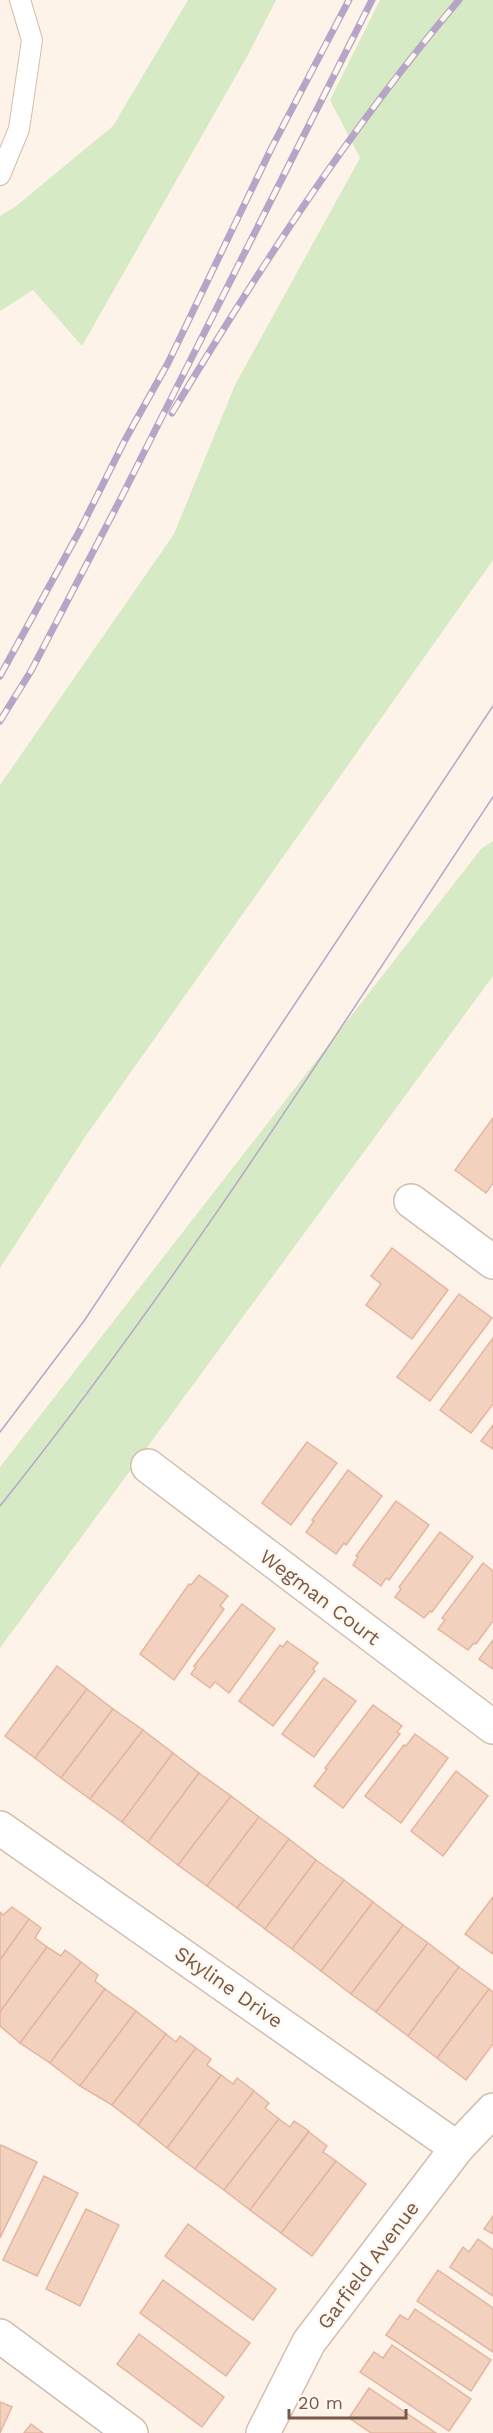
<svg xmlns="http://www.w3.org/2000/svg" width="493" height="2433" viewBox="0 0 493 2433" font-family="'Work Sans',sans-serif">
<rect width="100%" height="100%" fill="#fdf3e8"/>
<g fill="#d6ebc5">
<polygon points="188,0 276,0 249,53 82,346 33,290 0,311 0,216 15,207 113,126"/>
<polygon points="380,0 493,0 493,560 85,1137 0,1268 0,785 174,534 235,385 360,158 330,100"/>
<polygon points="493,841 493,976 0,1648 0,1467 481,849"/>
</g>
<g fill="#f2d1bf" stroke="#e5b69f" stroke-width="1.5">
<polygon points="493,1118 493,1183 486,1193 455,1170"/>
<polygon points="392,1248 448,1290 412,1339 366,1305 381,1284 371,1276"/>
<polygon points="459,1294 492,1318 430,1401 397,1377"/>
<polygon points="493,1338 493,1404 471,1433 440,1410"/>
<polygon points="493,1425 493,1449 481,1441"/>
<polygon points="307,1442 337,1463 291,1525 262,1503"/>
<polygon points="348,1470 382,1496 346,1545 344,1543 336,1554 306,1532 314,1521 312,1520"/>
<polygon points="396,1501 429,1525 389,1580 386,1578 381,1586 353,1565 358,1557 356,1556"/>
<polygon points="440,1532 473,1557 432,1612 430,1611 424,1618 395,1597 401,1589 399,1587"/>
<polygon points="483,1563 493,1571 493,1621 476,1644 474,1643 468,1650 438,1629 445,1620 442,1618"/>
<polygon points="199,1575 228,1596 220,1606 224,1609 174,1680 140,1654 189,1584 191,1585"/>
<polygon points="242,1604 275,1629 229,1693 215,1682 210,1688 191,1674 196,1667 194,1666"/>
<polygon points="493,1640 493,1669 479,1659"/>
<polygon points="287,1641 318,1663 313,1669 315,1671 273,1726 239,1701 280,1645 283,1647"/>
<polygon points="57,1666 87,1689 35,1758 5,1736"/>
<polygon points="324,1678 356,1701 314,1757 282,1734"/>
<polygon points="87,1689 113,1709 61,1778 35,1758"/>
<polygon points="373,1705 402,1726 397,1732 400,1734 343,1808 314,1786 327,1769 325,1768"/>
<polygon points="113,1709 143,1730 90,1799 61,1778"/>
<polygon points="143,1730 173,1753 122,1822 90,1799"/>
<polygon points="415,1734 448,1758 401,1823 365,1796 404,1745 406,1746"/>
<polygon points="173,1753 199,1773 148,1842 122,1822"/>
<polygon points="456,1771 488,1796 443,1856 411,1831"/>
<polygon points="199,1773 231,1796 178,1865 148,1842"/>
<polygon points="231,1796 259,1817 207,1886 178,1865"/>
<polygon points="259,1817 289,1839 237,1908 207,1886"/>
<polygon points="289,1839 316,1860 265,1929 237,1908"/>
<polygon points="316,1860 344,1880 292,1949 265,1929"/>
<polygon points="344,1880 373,1902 321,1971 292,1949"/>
<polygon points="493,1897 493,1954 465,1934"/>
<polygon points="373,1902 403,1925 351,1994 321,1971"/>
<polygon points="12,1907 29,1919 0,1960 0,1912 3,1915"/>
<polygon points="29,1919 41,1928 35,1938 47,1947 0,2012 0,1960"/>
<polygon points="403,1925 428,1943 376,2012 351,1994"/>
<polygon points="428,1943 459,1967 408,2036 376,2012"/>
<polygon points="47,1947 61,1956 65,1950 81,1962 20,2043 0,2026 0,2012"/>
<polygon points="81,1962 98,1975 95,1981 105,1989 50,2063 20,2043"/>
<polygon points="459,1967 489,1989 437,2058 408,2036"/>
<polygon points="105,1989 136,2011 80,2086 50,2063"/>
<polygon points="489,1989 493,1992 493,2044 466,2080 437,2058"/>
<polygon points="136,2011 166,2034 112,2105 80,2086"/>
<polygon points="166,2034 176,2042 180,2036 196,2048 138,2125 112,2105"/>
<polygon points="196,2048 211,2059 207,2065 221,2075 167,2148 138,2125"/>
<polygon points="221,2075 233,2084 237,2078 254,2091 195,2169 167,2148"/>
<polygon points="254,2091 269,2103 265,2108 279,2119 224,2190 195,2169"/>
<polygon points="279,2119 290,2127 294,2121 309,2131 250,2210 224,2190"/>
<polygon points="309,2132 327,2146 323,2152 336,2161 281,2233 250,2210"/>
<polygon points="1,2145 37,2162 0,2238 0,2147"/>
<polygon points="336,2161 366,2184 312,2256 281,2233"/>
<polygon points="44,2176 78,2193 37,2276 3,2260"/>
<polygon points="86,2209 119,2225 80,2306 46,2289"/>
<polygon points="493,2216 493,2234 484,2229"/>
<polygon points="188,2224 276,2289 253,2320 165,2256"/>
<polygon points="478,2239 493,2250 493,2296 450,2267 463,2247 469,2252"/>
<polygon points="438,2270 493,2308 493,2352 417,2301"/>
<polygon points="163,2280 250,2343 226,2376 140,2313"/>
<polygon points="415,2309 491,2360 471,2391 386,2335 400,2315 408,2320"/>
<polygon points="139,2334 224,2397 202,2427 117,2364"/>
<polygon points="392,2345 471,2399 449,2431 360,2372 374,2352 383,2358"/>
<polygon points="369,2388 436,2433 371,2433 349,2418"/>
<polygon points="0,2402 12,2407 0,2433"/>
<polygon points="31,2424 43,2433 24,2433"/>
</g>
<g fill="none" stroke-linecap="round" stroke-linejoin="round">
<g stroke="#d1bdaf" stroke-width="22">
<polyline id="lane" points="0,175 19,129 32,40 20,0"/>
</g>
<g stroke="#d1bdaf" stroke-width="36">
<g id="street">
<polyline points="411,1201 493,1262"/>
<polyline points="148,1466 493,1727"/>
<polyline points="0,1828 457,2148"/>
<polyline points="0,2336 131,2433"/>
</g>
</g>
<g stroke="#d4bdad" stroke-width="36">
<polyline id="secondary" points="263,2433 309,2342 457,2148 493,2110"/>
</g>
<use href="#lane" stroke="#fff" stroke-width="20"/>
<use href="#street" stroke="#fff" stroke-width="33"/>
<use href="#secondary" stroke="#fff" stroke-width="33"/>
<g stroke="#b6a5c7" stroke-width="1.5">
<polyline points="0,1432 84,1321 493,706"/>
<path d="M0 1506C180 1281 334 1037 493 797"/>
</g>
<g stroke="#b6a5c7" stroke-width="7">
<g id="rail">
<path d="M172 413C259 269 350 128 459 0"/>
<polyline points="0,676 80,530 125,440 168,363 272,147 349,0"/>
<polyline points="0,721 31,671 121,498 372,0"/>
</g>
</g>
<use href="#rail" stroke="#fff8ee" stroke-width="4.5" stroke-dasharray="14" stroke-linecap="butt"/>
</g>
<g text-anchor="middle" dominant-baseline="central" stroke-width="5" stroke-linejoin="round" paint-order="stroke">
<g font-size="20" fill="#77594b" stroke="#fff8ee">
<text transform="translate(320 1597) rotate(37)">Wegman Court</text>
<text transform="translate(229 1987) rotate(35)">Skyline Drive</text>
<text transform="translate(368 2265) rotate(-53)">Garfield Avenue</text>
</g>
</g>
<path d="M289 2409v9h117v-9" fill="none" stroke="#77594b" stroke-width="3"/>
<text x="298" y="2409" font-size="18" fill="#77594b" stroke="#fff8ee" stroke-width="4.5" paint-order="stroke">20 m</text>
</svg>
